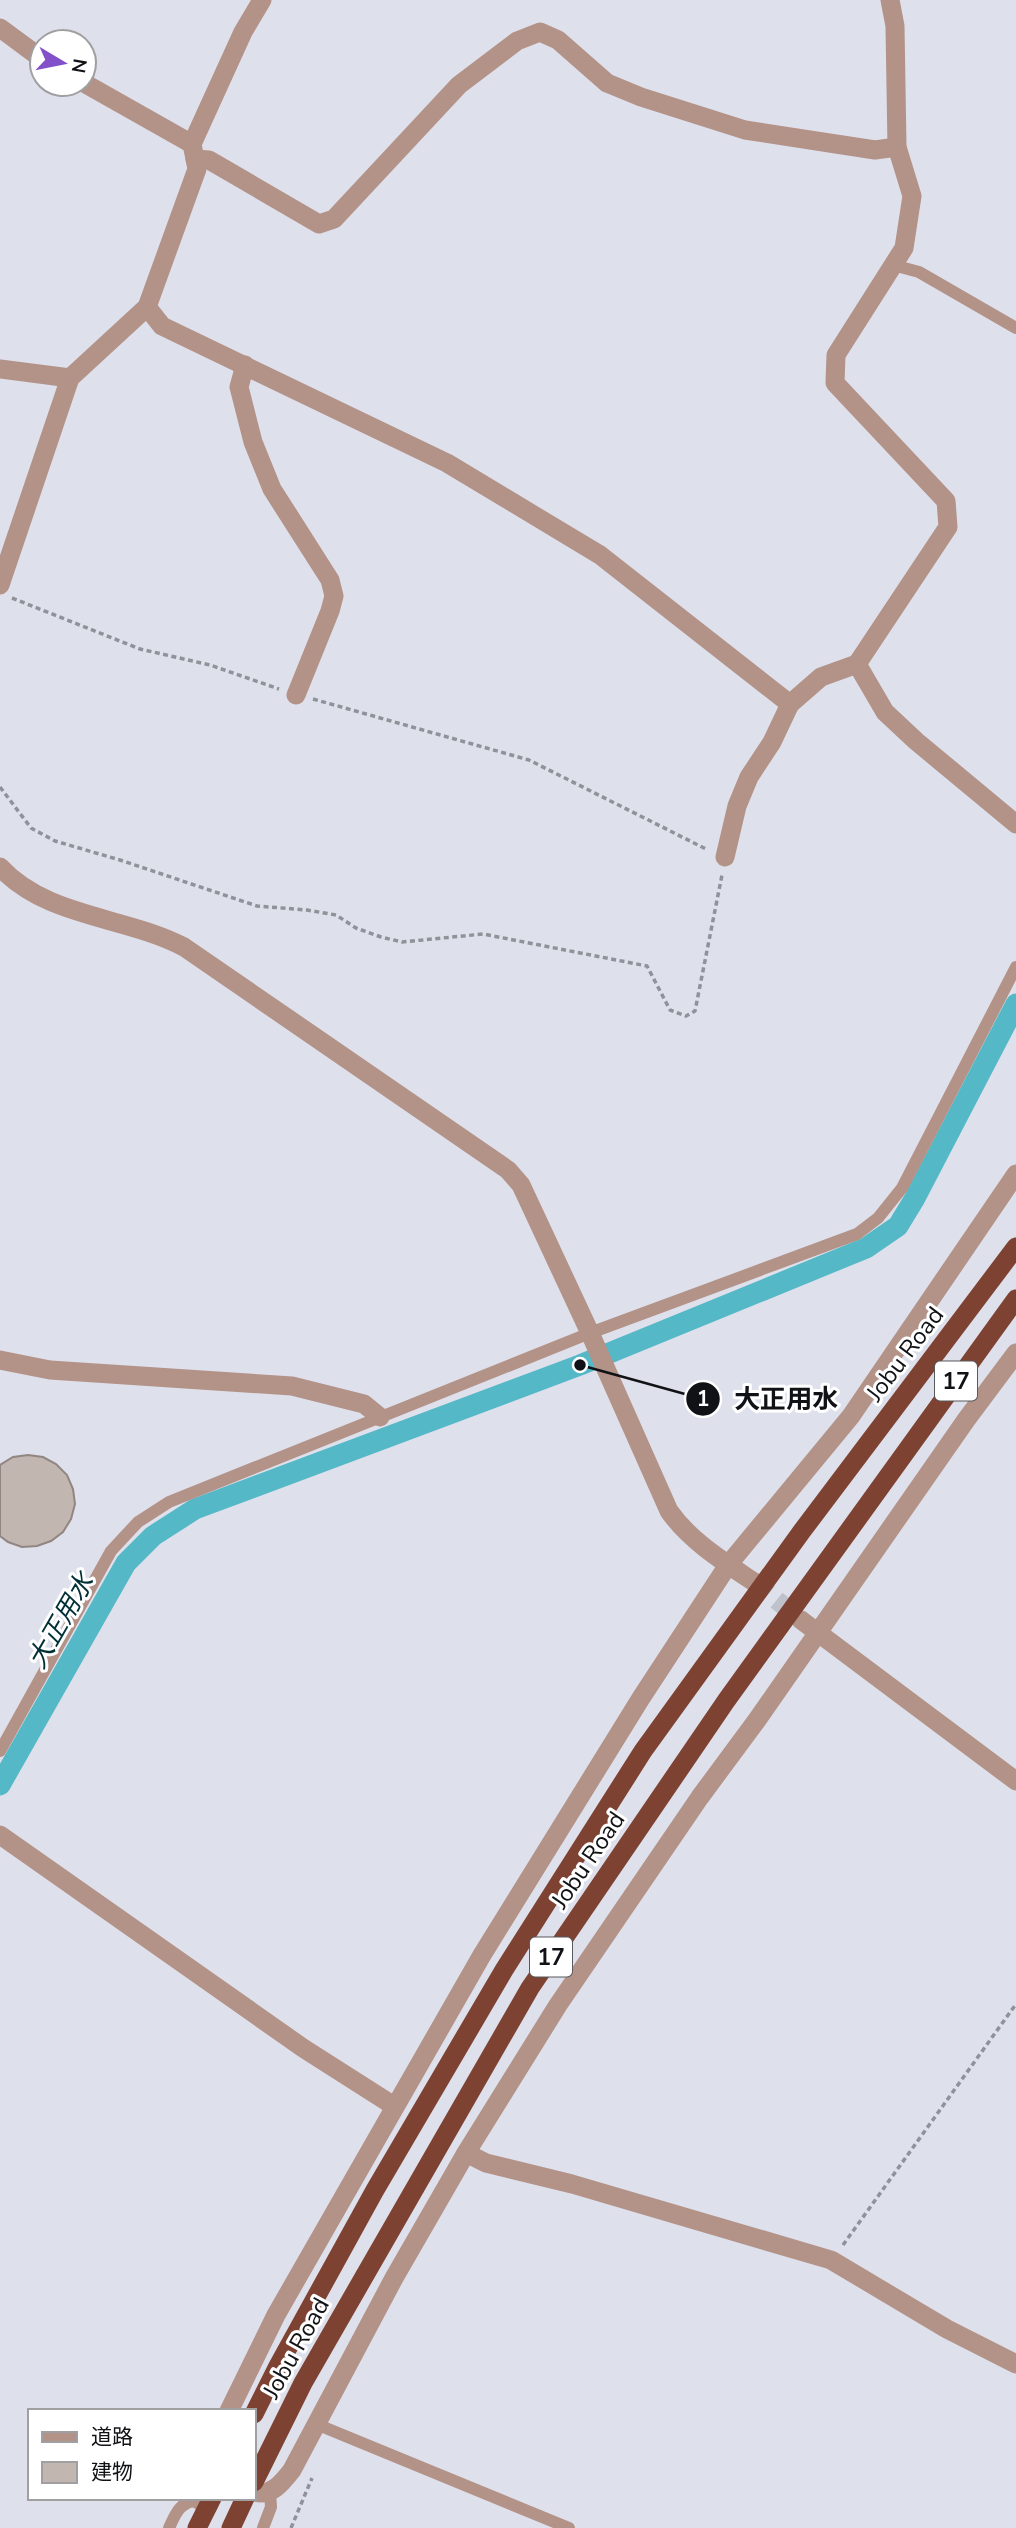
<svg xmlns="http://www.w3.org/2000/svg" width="1016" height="2528" viewBox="0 0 1016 2528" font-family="'Nunito Sans','Noto Sans JP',sans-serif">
<rect width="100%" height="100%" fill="#dee0eb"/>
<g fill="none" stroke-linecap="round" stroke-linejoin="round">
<polyline stroke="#54b8c7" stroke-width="21" points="0,1785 126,1563 153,1536 195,1509 580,1365 866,1248 898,1226 915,1198 1016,1004"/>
</g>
<polygon fill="#c2b6b1" stroke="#928682" stroke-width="2" points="28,1455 43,1457 56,1464 67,1475 73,1489 75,1504 71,1519 63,1532 51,1541 37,1546 22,1547 8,1542 0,1536 0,1465 13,1457"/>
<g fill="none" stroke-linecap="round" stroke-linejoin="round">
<polyline stroke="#bfc1cb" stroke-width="19" stroke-dasharray="19 10" stroke-linecap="butt" points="754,1582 801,1620"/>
<g stroke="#90929a" stroke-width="3.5" stroke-dasharray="5 3.5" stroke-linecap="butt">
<polyline points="12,598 140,649 210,665 279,689"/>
<polyline points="313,699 529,760 706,849"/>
<polyline points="0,787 31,828 55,841 120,860 257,906 307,910 336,915 356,928 381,937 402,942 483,934 647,966 670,1010 686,1016 695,1011 722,875"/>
<polyline points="843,2245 1016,2004"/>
<polyline points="291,2528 312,2478"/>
</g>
<g stroke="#b39288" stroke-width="12">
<polyline points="893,265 919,272 1016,328"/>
<polyline points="0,1751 111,1551 138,1522 169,1502 590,1333 857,1234 878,1218 902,1188 1016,967"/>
<polyline points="316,2424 569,2528"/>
<path d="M169 2528C176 2513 179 2503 197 2500"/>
<polyline points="263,2528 271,2507 270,2492"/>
</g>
<g stroke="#b39288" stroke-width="19">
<polyline points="0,28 42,59"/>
<polyline points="84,83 192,144"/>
<polyline points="195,159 209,160 319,224 334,219 459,85 517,41 540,32 558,40 607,83 641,97 745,130 875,150 897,147"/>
<polyline points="147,307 162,326 447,463 600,555 790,704 821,677 857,664 948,527 946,501 835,383 836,355 904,248 912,196 897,147 895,26 890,0"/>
<polyline points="245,365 239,387 253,442 272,489 330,580 334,596 330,611 296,695"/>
<polyline points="0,369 70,378"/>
<polyline points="0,585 70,378 147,307 197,169 192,144 243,32 262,0"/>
<polyline points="857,664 885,712 916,741 1016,824"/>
<polyline points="725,857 737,806 749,777 772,742 790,704"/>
<path d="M0 867C47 918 125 916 184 947L508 1170 521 1185 590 1333 669 1511C690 1541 724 1562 754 1582"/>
<polyline points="0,1360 50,1370 292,1386 364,1404 380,1417"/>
<polyline points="801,1620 1016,1781"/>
<polyline points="0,1835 303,2048 394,2106"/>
<polyline points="466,2153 486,2163 572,2184 831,2260 947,2329 1016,2364"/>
<polyline points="229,2411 276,2315 482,1955 641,1698 728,1565 851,1416 1016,1174"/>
<path d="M254 2492C271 2497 282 2483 292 2470L394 2278 466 2153 558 2005 700 1797 757 1720 966 1420 1016 1353"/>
<polyline points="196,2498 208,2506"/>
</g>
<g stroke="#7e4232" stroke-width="19">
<polyline points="254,2414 278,2366 375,2190 504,1970 643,1751 802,1531 1016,1247"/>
<polyline points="254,2482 303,2383 530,1988 726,1701 1016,1299"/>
<polyline points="197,2528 212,2498"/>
<polyline points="231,2528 245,2498"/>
</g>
</g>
<g text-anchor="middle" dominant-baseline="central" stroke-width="6" stroke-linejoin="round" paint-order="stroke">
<g fill="#fff" stroke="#58595c" stroke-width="2">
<rect x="935" y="1361.5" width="42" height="39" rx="5"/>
<rect x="530" y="1937.5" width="42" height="39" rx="5"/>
</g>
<g font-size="23" font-weight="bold" fill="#111216">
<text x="956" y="1381">17</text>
<text x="551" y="1957">17</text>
</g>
<g font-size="24" fill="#111216" stroke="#fff">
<text transform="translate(905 1354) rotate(-53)">Jobu Road</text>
<text transform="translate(588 1860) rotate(-56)">Jobu Road</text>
<text transform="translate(296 2348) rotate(-61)">Jobu Road</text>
</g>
<g font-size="26" font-style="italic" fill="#003036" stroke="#fff">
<text transform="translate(61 1621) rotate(-60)">大正用水</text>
</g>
</g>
<path fill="none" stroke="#111216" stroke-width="2.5" d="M580 1365L703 1399"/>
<g fill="#111216" stroke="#fff" stroke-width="2.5">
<circle cx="580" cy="1365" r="7"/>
<circle cx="703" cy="1399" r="18"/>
</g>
<g font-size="21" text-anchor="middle" font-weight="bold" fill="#fff">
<text x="703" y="1406">1</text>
</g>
<g font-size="26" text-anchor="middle" font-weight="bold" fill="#111216" stroke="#fff" stroke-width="6" stroke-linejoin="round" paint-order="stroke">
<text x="786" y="1408">大正用水</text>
</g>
<rect x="28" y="2409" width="228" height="91" fill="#ffffff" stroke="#a0a0a2" stroke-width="2"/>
<rect x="42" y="2432" width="35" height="10" fill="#b39288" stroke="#a0a0a2" stroke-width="2"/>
<text x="91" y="2444" font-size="21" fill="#111216">道路</text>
<rect x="42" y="2462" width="35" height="21" fill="#c2b6b1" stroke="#a0a0a2" stroke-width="2"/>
<text x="91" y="2479" font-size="21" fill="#111216">建物</text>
<g transform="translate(63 63) rotate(100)"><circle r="33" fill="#ffffff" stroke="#a0a0a2" stroke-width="2"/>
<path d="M0-5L12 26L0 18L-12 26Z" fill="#8251c9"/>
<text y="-10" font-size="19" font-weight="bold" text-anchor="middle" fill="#111216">N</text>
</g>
</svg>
